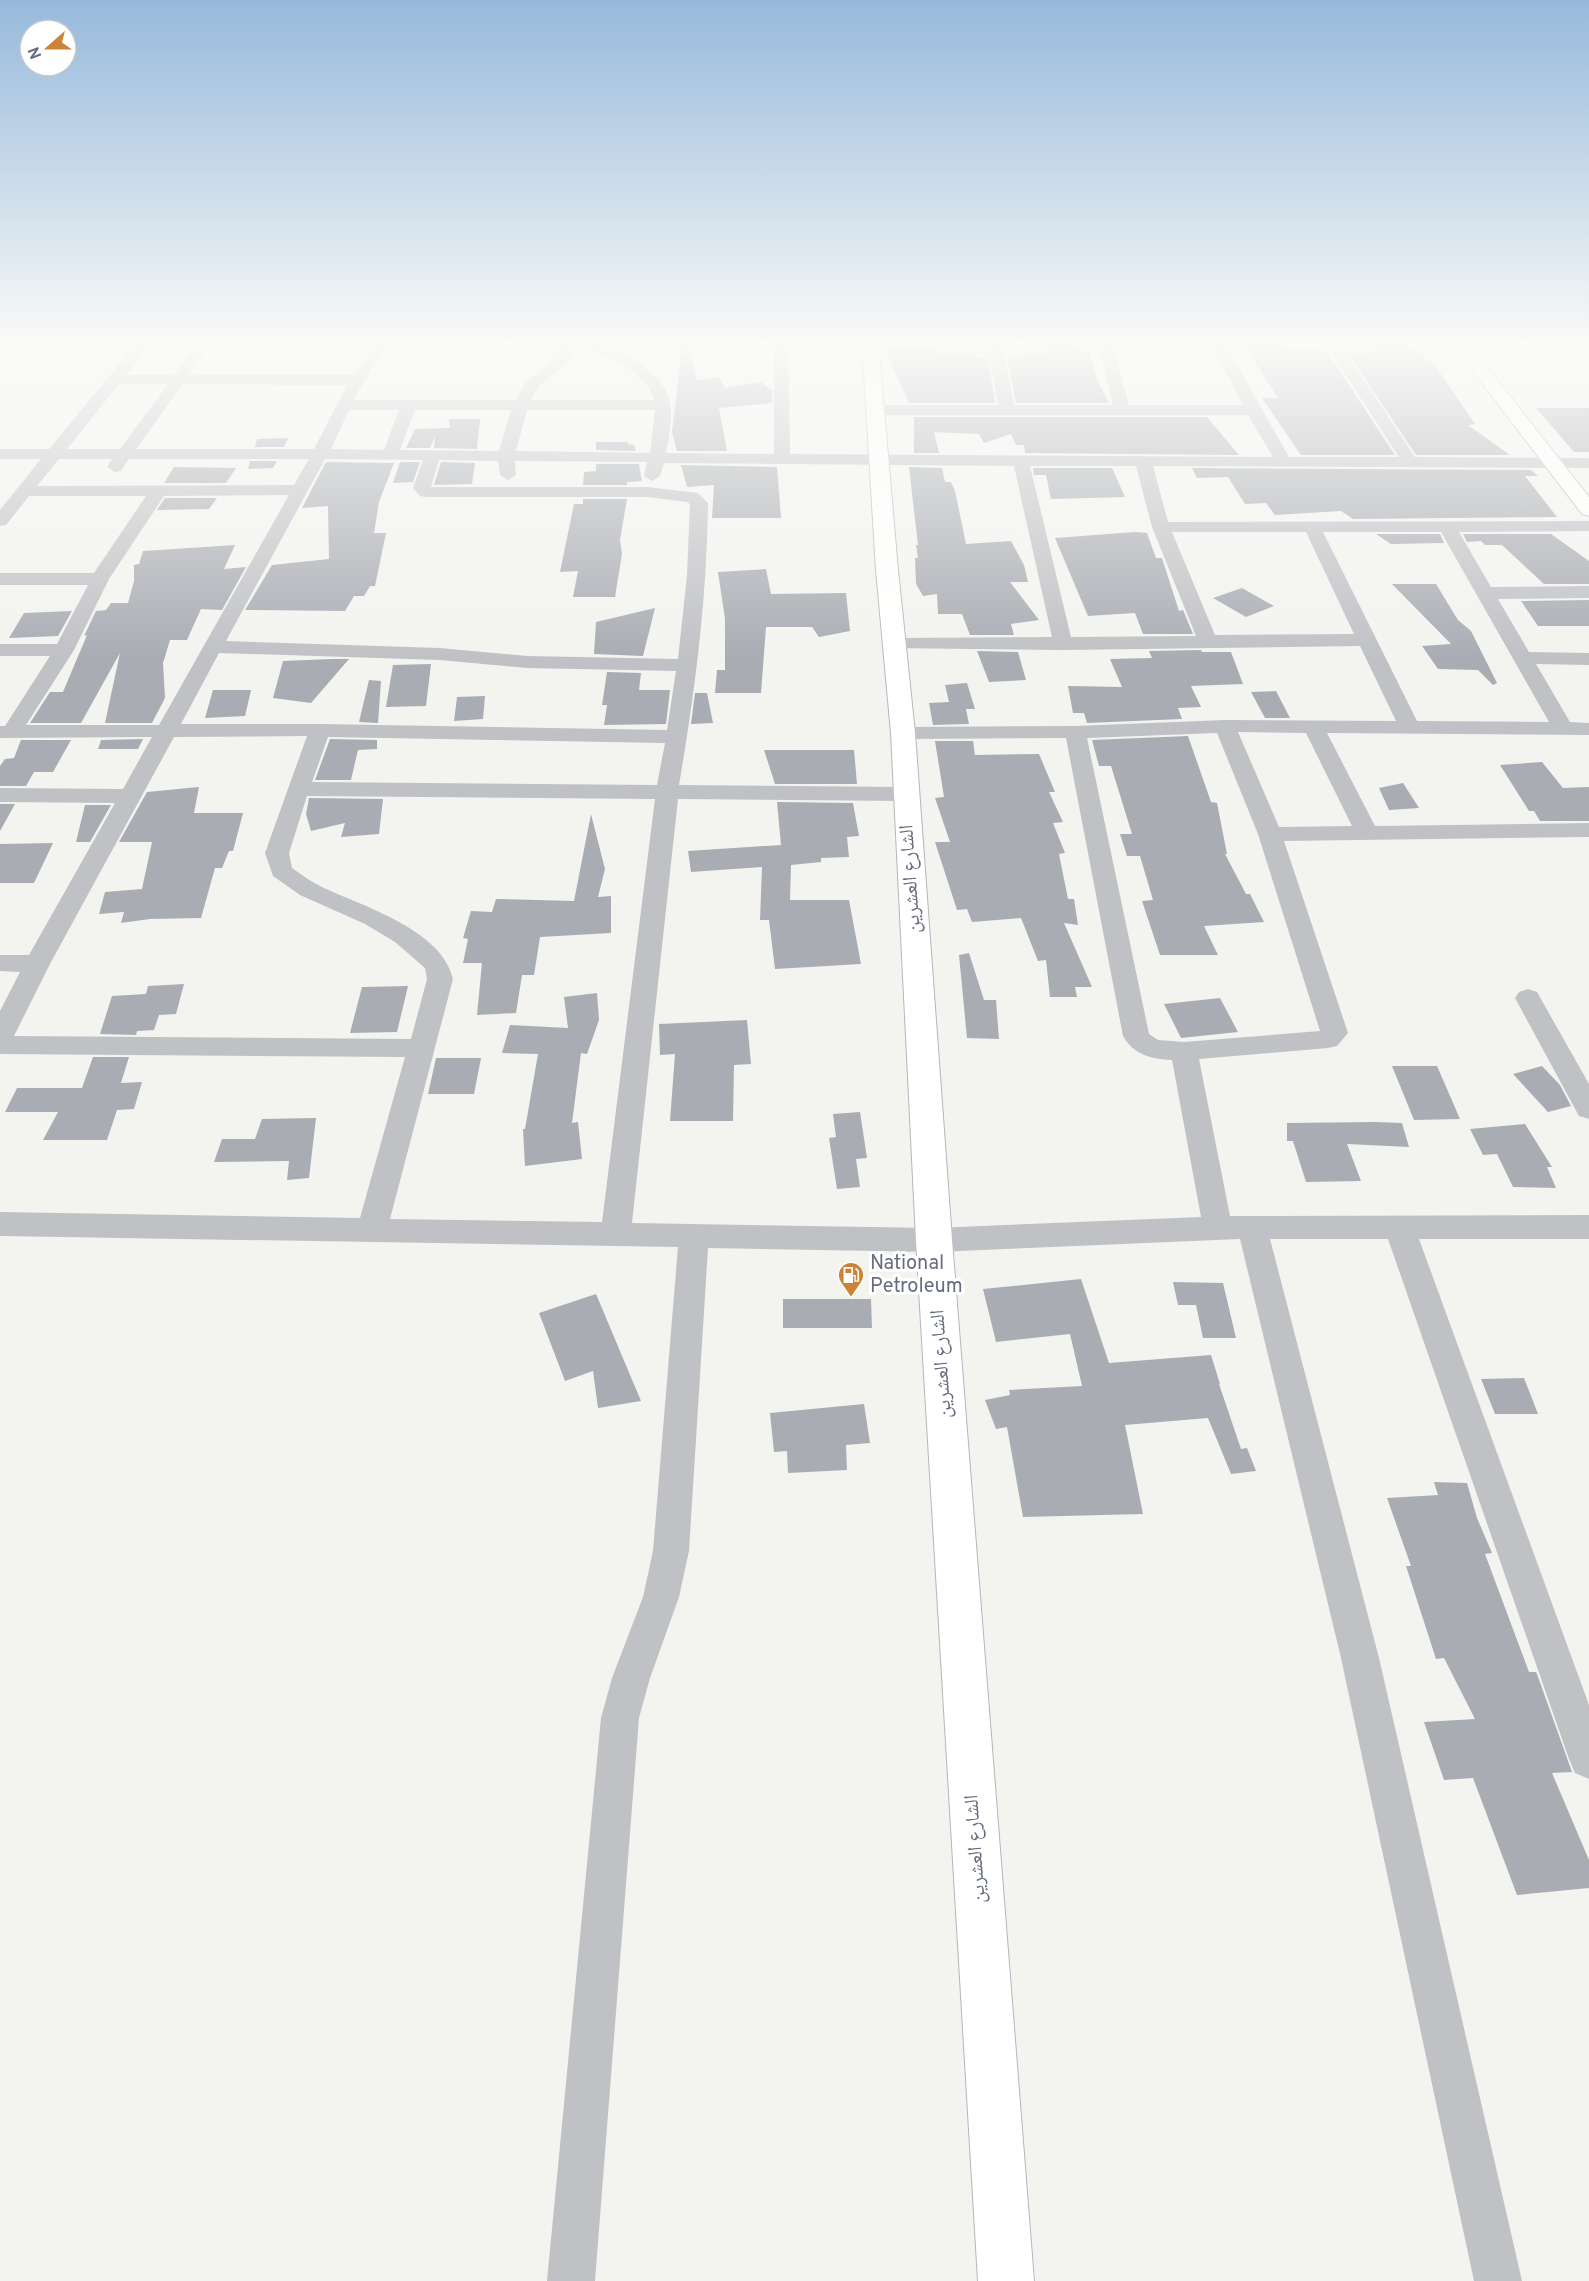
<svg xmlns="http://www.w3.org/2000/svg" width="1589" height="2281" viewBox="0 0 1589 2281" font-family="Overpass,'Noto Naskh Arabic',sans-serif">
<rect width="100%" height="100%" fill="#f3f4f0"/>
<g fill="#a9acb3">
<polygon points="683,340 688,340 697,380 719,377 725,388 761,382 772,391 772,403 719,408 727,451 677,451 672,432"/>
<polygon points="1040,340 1074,340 1080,352 1089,351 1098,382 1109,403 1016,403 1007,356 1051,352"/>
<polygon points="1247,340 1274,340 1279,347 1285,348 1326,350 1395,455 1301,455 1262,398 1278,398 1242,342 1249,342"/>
<polygon points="1403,342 1434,364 1475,424 1468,425 1510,455 1416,455 1348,353 1373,352 1368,343"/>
<polygon points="935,345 940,355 975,354 977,359 988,358 995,403 909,403 884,348"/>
<polygon points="1536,408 1589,408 1589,452 1574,452"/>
<polygon points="914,417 1207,417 1239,455 1025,453 1024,445 1016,445 1011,434 984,443 979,434 934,432 939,453 914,453"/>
<polygon points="449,419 480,419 477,449 434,448 435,436 430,448 406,448 415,429 450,428"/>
<polygon points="288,438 284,447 255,447 257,439"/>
<polygon points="596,442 628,442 628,444 634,445 636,451 596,450"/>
<polygon points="250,461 277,461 273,468 248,469"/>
<polygon points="326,462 394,463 379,502 374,533 386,533 375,586 370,586 364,596 354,596 345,611 245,610 272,565 329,559 328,506 302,508"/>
<polygon points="400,462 420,462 413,482 393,483"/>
<polygon points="441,462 475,463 472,484 434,485"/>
<polygon points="596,464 639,464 642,481 627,482 627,485 583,485 584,472 596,471"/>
<polygon points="681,465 777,467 781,518 712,518 714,485 687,487"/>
<polygon points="174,467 236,468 226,483 164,483"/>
<polygon points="909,467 942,468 945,482 951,482 955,491 966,544 1011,541 1024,565 1028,582 1010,582 1039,620 1011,624 1014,635 970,635 962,614 938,614 937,594 923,596 916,584 915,558 918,558 916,545 918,545"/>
<polygon points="1033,468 1112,468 1125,497 1051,499 1046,475 1034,475"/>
<polygon points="1192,468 1531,470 1538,476 1525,476 1557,517 1353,519 1341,511 1275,515 1266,503 1245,504 1228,477 1197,478"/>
<polygon points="165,498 217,498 209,509 157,510"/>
<polygon points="583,499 627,499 620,540 622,554 615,597 573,597 578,571 560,572 574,504 583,504"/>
<polygon points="1135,532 1147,533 1156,558 1162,558 1179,611 1183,610 1193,634 1143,634 1135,613 1088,616 1055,538"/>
<polygon points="1376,534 1440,534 1444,543 1391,544"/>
<polygon points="1463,534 1551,534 1589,561 1589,584 1544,584 1502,545 1485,545 1481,541 1467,542"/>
<polygon points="235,545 224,569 246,567 222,610 201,609 187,640 170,640 163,663 165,698 152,723 105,723 120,653 81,723 30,723 50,692 63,692 87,635 84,636 96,611 106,610 111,603 128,603 134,581 134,565 139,564 143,551"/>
<polygon points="766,569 771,594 846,593 850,631 819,637 812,627 766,627 761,693 715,693 717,670 725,670 725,619 718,572"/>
<polygon points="1392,584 1436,584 1458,620 1471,631 1497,683 1493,685 1478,670 1438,669 1422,646 1451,644"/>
<polygon points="1242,588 1274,606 1246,617 1213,598"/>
<polygon points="1589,600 1589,626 1538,626 1521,601"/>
<polygon points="655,608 643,656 594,654 596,622"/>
<polygon points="72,611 58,636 9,638 24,613"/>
<polygon points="1201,650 1202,652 1231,652 1243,684 1191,686 1201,707 1178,708 1182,719 1087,723 1084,713 1073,713 1068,686 1122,687 1110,659 1152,658 1149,651"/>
<polygon points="977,651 1018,652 1026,680 989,682"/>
<polygon points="331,659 349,659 311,703 273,698 283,661"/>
<polygon points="431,664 426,706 386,707 393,665"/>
<polygon points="607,672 641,673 639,690 670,690 666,724 604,725 607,705 602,705"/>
<polygon points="369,680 381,681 378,723 359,722"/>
<polygon points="967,683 975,709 966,709 969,724 933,725 929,703 949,702 945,685"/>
<polygon points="213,690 251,690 245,716 205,718"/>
<polygon points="1276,691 1290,718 1265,718 1251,692"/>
<polygon points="695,693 707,693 713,723 691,724"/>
<polygon points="485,696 483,719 454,721 457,697"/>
<polygon points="1188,736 1211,802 1217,803 1227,854 1225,854 1246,894 1250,894 1264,922 1204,926 1218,955 1160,955 1142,901 1153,900 1140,856 1127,856 1120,834 1132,834 1111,766 1099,766 1092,740"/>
<polygon points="143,739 138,749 98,749 101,740"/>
<polygon points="330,739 377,740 377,749 358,750 351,780 315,780"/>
<polygon points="21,740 71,740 53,772 34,772 26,786 0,786 0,766 5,759 14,758"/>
<polygon points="935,741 973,741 975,755 1039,754 1055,792 1049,792 1063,822 1053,823 1065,853 1059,854 1068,899 1074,899 1078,925 1064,923 1092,987 1075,987 1077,997 1050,997 1046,960 1038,961 1021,918 972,922 967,909 957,910 935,842 950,842 935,798 944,797"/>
<polygon points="764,750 854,750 857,784 775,784"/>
<polygon points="1542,762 1563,788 1589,787 1589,821 1540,821 1534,811 1529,811 1500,765"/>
<polygon points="1403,783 1419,808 1389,810 1379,788"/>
<polygon points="199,787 194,813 243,813 233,851 229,851 222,868 215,868 201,918 150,919 121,923 124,912 99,914 105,892 142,889 152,842 119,842 147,792"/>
<polygon points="309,798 383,799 379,834 341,837 345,823 311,831 306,814"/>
<polygon points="777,802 853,803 859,836 847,837 849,857 821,858 821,862 791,865 790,900 849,900 861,964 775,969 769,920 760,920 762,867 691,872 688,851 781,845"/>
<polygon points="0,804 15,804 0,831"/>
<polygon points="85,805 111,805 90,842 76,842"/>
<polygon points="591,814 605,869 598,897 611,896 611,933 540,937 534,975 522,975 516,1013 477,1015 482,963 463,963 468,939 463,938 471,911 492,912 496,899 574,901"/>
<polygon points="53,843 34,883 0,883 0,844"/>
<polygon points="969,953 984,1000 996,1000 999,1039 967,1038 959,955"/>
<polygon points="184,984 176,1014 159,1015 154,1030 137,1031 136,1035 100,1034 112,996 146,994 148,986"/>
<polygon points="408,986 397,1032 350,1033 362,987"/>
<polygon points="597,993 599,1020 587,1054 581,1053 572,1123 578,1122 582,1159 525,1166 523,1129 525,1129 538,1054 502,1053 510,1025 568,1028 564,997"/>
<polygon points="1220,998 1238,1032 1181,1038 1164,1004"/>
<polygon points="747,1020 751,1064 734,1065 733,1121 670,1121 675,1054 660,1055 659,1024"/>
<polygon points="93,1057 129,1057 121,1083 142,1082 134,1109 117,1110 107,1140 43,1140 58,1112 5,1112 17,1088 82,1088"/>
<polygon points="436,1058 481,1058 474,1094 428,1094"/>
<polygon points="1392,1066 1437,1066 1460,1119 1414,1120"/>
<polygon points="1542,1066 1560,1085 1571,1106 1548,1112 1513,1074"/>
<polygon points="860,1112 867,1158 856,1159 860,1187 837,1189 829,1138 836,1137 833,1114"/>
<polygon points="316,1118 309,1178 287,1180 289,1161 214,1162 222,1139 255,1139 262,1119"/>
<polygon points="1375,1122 1402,1123 1409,1147 1347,1144 1361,1181 1306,1182 1293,1141 1287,1141 1287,1123"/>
<polygon points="1525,1124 1552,1167 1547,1167 1556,1188 1513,1187 1497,1154 1483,1155 1470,1129"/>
<polygon points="1081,1279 1109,1363 1211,1355 1220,1384 1219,1384 1241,1449 1247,1448 1256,1471 1231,1474 1208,1418 1125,1425 1143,1514 1023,1517 1007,1427 996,1429 985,1400 1010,1395 1009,1390 1082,1386 1070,1334 996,1342 983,1289"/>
<polygon points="1173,1282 1223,1283 1236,1338 1203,1338 1196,1305 1178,1305"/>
<polygon points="596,1294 641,1401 598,1408 593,1371 565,1381 539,1313"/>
<polygon points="783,1299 871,1299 872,1328 783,1328"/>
<polygon points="1524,1378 1538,1414 1495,1414 1481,1379"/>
<polygon points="864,1404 870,1443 846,1445 847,1470 788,1473 787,1451 774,1452 770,1413"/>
<polygon points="1434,1482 1467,1483 1477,1518 1492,1553 1485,1554 1529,1672 1536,1672 1537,1674 1572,1772 1552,1773 1589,1860 1589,1888 1517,1895 1473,1778 1444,1780 1424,1722 1475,1719 1444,1658 1436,1659 1406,1566 1411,1566 1387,1498 1438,1495"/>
</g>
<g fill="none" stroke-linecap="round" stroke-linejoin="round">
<g stroke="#b4b6bc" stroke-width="2">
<g id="secondary">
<polygon points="862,340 878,340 898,570 915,733 952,1240 1034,2281 978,2281 916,1240 891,733 876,570"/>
<polygon points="1449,340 1466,340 1589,497 1589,516 1582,514"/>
</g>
</g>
<g fill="#c0c1c5" fill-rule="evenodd">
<polygon points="0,340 8,340 5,345 0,346"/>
<path d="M139 340H153L126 375H174L200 340H214L189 375H352L381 340H396L373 367 353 400H515L528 380 559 356 557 340C566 340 576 339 585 340 611 343 656 368 667 393 675 411 669 435 666 453L774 454V340H788L790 454 1273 457 1248 415H875L867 410 875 405H998L987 340H1001L1014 405H1113L1097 340H1111L1129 405H1243L1209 340H1223L1289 457H1399L1323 340H1337L1415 457 1589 458V468L1153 466 1168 522 1589 521V531L1459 532 1491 587 1589 586V598L1498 599 1529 652 1589 653V665L1536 664 1570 722 1589 723V735L1327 733 1375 826 1589 823V837L1284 841 1348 1033 1337 1046 1328 1048 1199 1059 1230 1216 1589 1215V1239H1419L1589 1705V1779L1575 1773 1569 1759 1388 1239H1270L1379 1658 1522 2281H1474L1341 1658 1240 1239 934 1252 708 1248 689 1551 679 1597 650 1678 639 1718 595 2281H547L601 1718 612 1678 643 1597 653 1551 678 1247 0 1236V1212L360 1218 405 1057 0 1054V1011L20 972 0 971V955H29L115 803 0 802V788L123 789 152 737 0 738V726H5L50 656H0V644H57L88 585H0V573H94L146 496H29L6 525 0 526V510L41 459H0V449H49ZM572 345C600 354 646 368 654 400H531L539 386 571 360 573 357ZM119 384H168L120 449H67ZM183 384 347 385 314 449H136ZM349 410H399L384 450 331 449ZM415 410H511L499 451 400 450ZM527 410H655L650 453 516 451ZM59 459H112L107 467 115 472 121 471 129 459H309L294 485 37 486ZM325 459 423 460 413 488 420 496 426 497H647L687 502 690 504 687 575 678 659 527 656 440 648 226 641ZM439 460 498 461 500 475 508 480 516 475 515 461 647 462 644 476 652 481 660 476 664 463 1014 466 1052 637 895 638 888 640 885 644 888 648 1063 650 1360 646 1396 721 1225 720 1075 726 903 727 895 728 892 733 895 738 903 739 1066 738 1123 1036C1134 1055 1151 1059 1172 1060L1201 1217 934 1228 632 1223 678 799 906 801 914 799 917 794 914 789 906 787 679 785C695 692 707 598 708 503L698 493 647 487H431ZM1030 466H1136L1152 527 1196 636 1071 637ZM289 495 159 725H26L74 650 109 579 164 496ZM1172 532H1306L1354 634 1215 635ZM1323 532H1441L1549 722 1417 721ZM219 653 440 660 527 668 676 671 667 730 320 724H181ZM1238 732 1306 733 1352 826 1279 827ZM1217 733 1258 834 1320 1031 1184 1042 1158 1040 1149 1034 1087 738ZM307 736 265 853 273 876 300 895 365 924 395 942 425 968 427 979 411 1039 14 1036 50 964 174 737ZM328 737 665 743 657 785 312 782ZM307 796 655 799 602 1222 390 1219 453 979C442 929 361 906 320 886 310 881 301 874 292 868L289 853Z"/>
<polygon points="1528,989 1537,992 1589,1084 1589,1119 1579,1116 1515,998 1519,992"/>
</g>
<use href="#secondary" fill="#fff" fill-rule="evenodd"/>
</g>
<linearGradient id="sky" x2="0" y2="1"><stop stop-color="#96b9db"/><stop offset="0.52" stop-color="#fafaf8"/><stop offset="1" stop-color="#fafaf8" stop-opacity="0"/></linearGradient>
<rect width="1589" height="659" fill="url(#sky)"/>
<defs>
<g id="fuel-pin" transform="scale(1.35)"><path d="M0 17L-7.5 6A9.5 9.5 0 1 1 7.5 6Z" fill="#cd8337" stroke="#fff"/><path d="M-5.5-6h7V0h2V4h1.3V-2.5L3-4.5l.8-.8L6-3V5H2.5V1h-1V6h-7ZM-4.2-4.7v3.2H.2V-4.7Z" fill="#fff"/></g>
</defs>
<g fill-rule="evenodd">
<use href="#fuel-pin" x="851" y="1275"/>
</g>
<g text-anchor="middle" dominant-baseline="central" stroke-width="6" stroke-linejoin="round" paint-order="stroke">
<g font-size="20" fill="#666d7e" stroke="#fff">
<text transform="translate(911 879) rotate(-94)">الشارع العشرين</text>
<text transform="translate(942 1364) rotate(-94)">الشارع العشرين</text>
<text transform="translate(976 1849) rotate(-94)">الشارع العشرين</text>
</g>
<g font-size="20" fill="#666d7e" stroke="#fff" text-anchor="start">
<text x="870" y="1264">National<tspan x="870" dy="23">Petroleum</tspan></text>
</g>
</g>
<g transform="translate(48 48) rotate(249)"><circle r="28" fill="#ffffff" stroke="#c2c5cb" stroke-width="1.5"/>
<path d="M0-4.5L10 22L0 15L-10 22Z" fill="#cd8337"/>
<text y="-9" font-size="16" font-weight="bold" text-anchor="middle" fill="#666d7e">N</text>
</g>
</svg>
